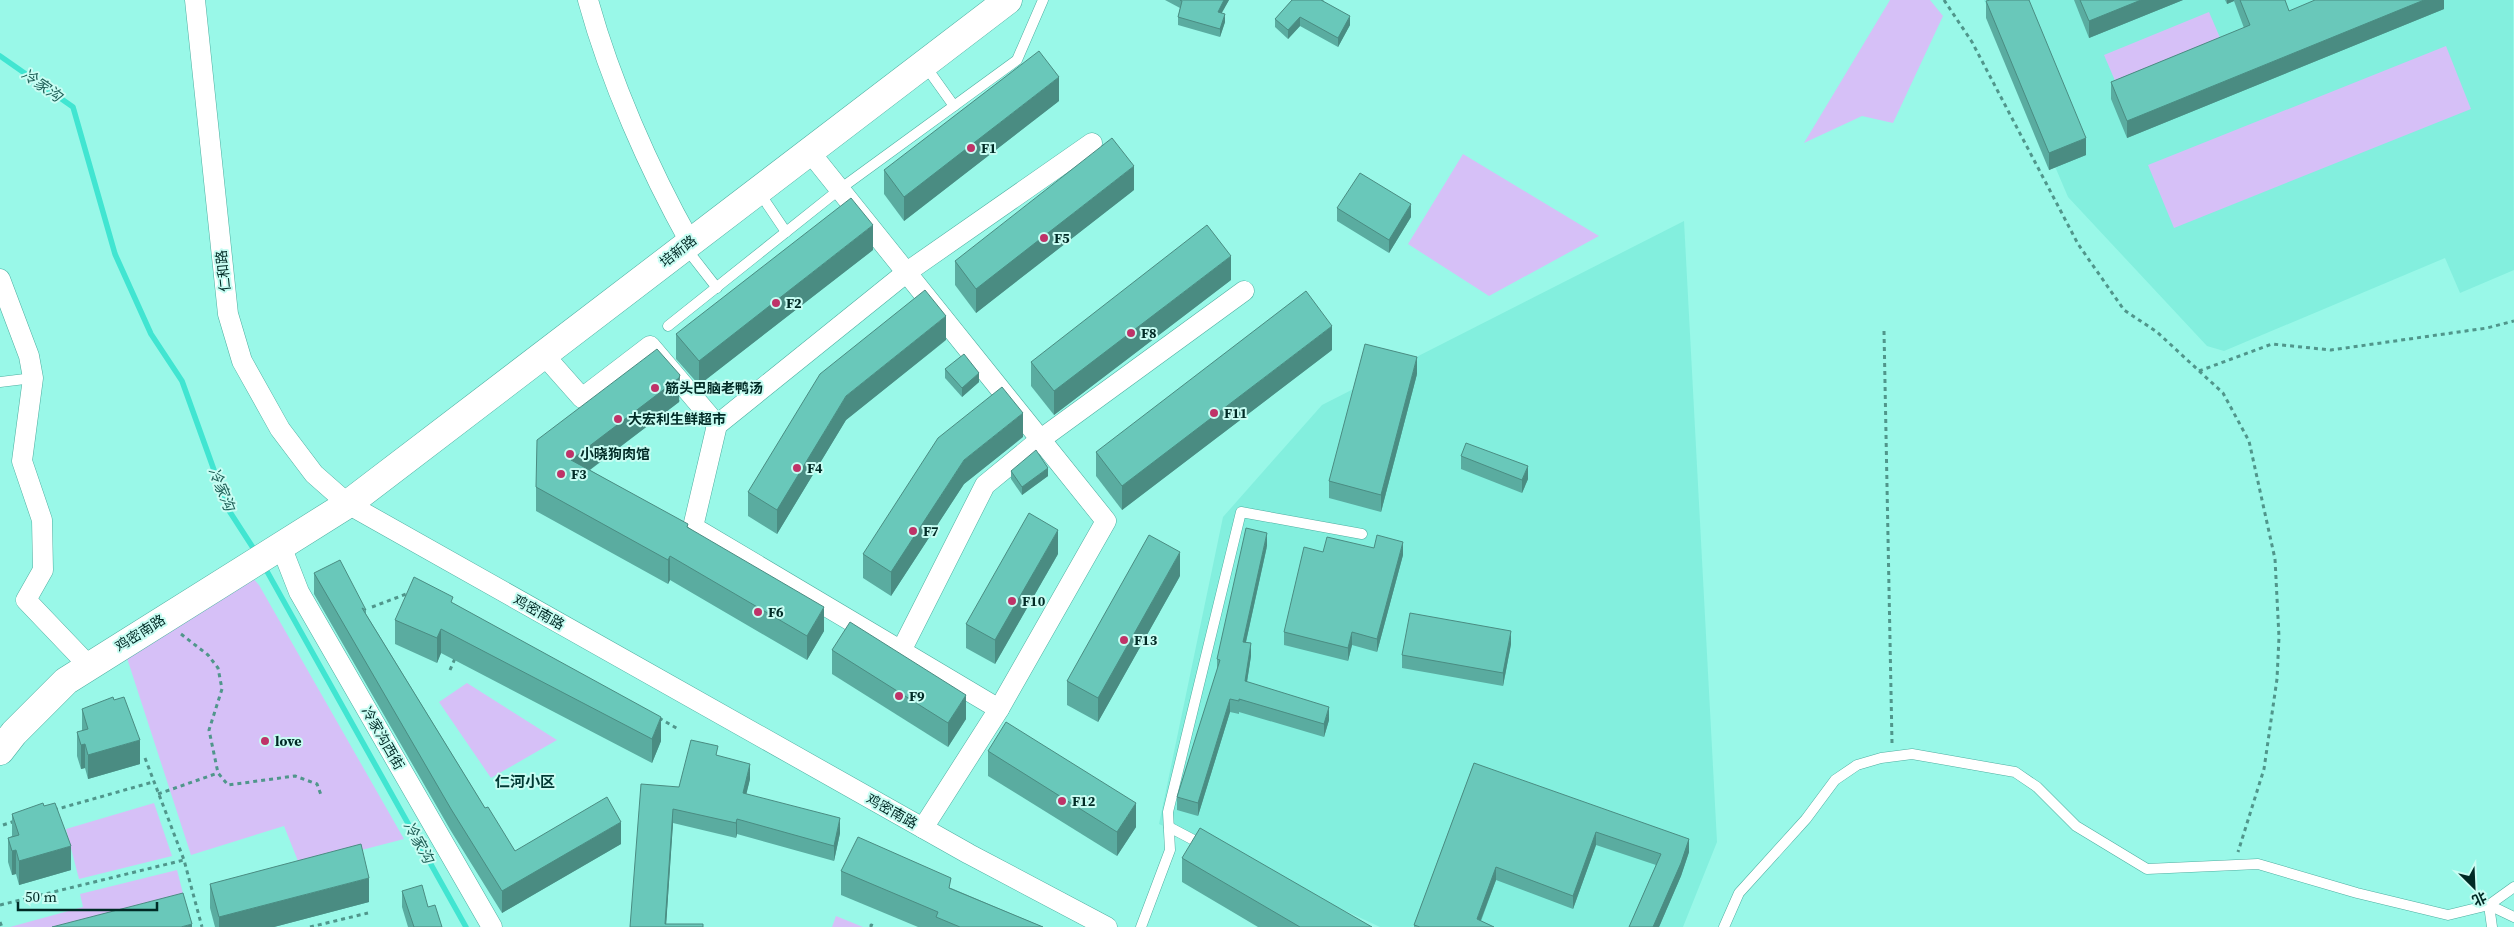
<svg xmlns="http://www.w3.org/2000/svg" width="2514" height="927" viewBox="0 0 2514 927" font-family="'Source Serif 4','Noto Sans SC',serif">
<rect width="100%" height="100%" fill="#99f8e8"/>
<g fill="#83efde">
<polygon points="1984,0 2513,0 2514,270 2460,293 2445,258 2224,351 2207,346 2068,197"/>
<polygon points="1684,221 1717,842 1683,927 1380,927 1159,824 1223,517 1322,405"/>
</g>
<g fill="#d6c0f7">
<polygon points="1890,0 1930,0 1943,16 1893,123 1862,116 1804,143"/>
<polygon points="2209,12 2221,40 2116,83 2104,55"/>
<polygon points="2446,46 2471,109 2174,228 2148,165"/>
<polygon points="1463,154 1599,236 1489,296 1408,244"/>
<polygon points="251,576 259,585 404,839 300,866 284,826 191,855 126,655"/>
<polygon points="467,683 557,740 491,778 439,702"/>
<polygon points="154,803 172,856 79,879 66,829"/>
<polygon points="177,870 187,909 119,927 10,927 83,907 80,894"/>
<polygon points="836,916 863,927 832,927"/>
</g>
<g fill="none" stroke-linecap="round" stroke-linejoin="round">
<g stroke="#41e5d1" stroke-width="5.5">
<polyline points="0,56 73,107 115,254 151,334 182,381 228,509 257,554"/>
<polyline points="264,566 466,927"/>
</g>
<g stroke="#4eafa1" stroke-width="11">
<g id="lane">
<polyline points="924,64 954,106"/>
<polyline points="759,192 786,232"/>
<polyline points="685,247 717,288"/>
<polyline points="668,326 840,189 1017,60 1043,0"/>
<polyline points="0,382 33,378"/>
<polyline points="1169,827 1205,846"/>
<polyline points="2489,905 2514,917"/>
<polyline points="2489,905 2492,927"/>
<polyline points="1141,927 1170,850 1168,812 1241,512 1362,534"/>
<polyline points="1724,927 1739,893 1806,819 1835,780 1857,765 1881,758 1912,754 2015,772 2037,787 2076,826 2147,869 2258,864 2357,893 2448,915 2489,905 2514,887"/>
</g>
</g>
<g stroke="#4eafa1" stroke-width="21">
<g id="street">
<polyline points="195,0 228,314 242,361 280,429 314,474 348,504 969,854 1107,927"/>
<path d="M588 0C610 80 649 169 690 242"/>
<polyline points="809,151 1106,521 999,709 923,828"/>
<polyline points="0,279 29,356 33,378 22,461 42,520 43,570 26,600 89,666"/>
<polyline points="543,354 582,398 650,346 717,425"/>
<polyline points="281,546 299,592 492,927"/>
<polyline points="901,651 985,485 1041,439 1244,291"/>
<polyline points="999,709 693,527 717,425 907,272 1092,143"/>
</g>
</g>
<g stroke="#4eafa1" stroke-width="29">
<polyline id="highway" points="0,751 14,733 66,681 348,504 1008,0"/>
</g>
<g stroke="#50968b" stroke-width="3" stroke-dasharray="4 4" stroke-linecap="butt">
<polyline points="1944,0 1972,42 2078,244 2124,310 2157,332 2223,393 2249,441 2275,559 2279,637 2277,679 2264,769 2238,852"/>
<polyline points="1884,331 1892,743"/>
<polyline points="2199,371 2272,344 2331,350 2487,328 2514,321"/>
<polyline points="372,607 409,593"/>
<polyline points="181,634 208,655 218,668 222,689 209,730 218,773 228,785 295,776 317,784 321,795"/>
<polyline points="450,670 456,656"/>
<polyline points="659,718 678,729"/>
<polyline points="145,758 184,860 202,927"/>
<polyline points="158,794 218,773"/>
<polyline points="54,810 153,782"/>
<polyline points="3,825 15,821"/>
<polyline points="0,905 184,860"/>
<polyline points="0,922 2,927"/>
<polyline points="310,927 368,913"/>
<polyline points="871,927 871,925 876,927"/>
</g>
<use href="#lane" stroke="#fff" stroke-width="10"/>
<use href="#street" stroke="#fff" stroke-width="20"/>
<use href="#highway" stroke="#fff" stroke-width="28"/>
</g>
<g fill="#5aaca0">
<polygon points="1165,0 1229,0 1221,13 1225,22 1220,37 1178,25 1178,17 1180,8"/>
<polygon points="1292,0 1324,0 1323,1 1350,25 1338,47 1300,26 1288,39 1275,27 1275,19"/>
<polygon points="2074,0 2183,0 2089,38"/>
<polygon points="2225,0 2285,0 2289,11 2444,0 2444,9 2127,138 2111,99 2111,82 2244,28 2234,1 2227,4"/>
<polygon points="1986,1 2086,155 2049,170 1986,18"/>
<polygon points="1059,101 904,221 884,194 884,170"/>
<polygon points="1134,190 976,313 955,285 955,261"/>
<polygon points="1337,208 1411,217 1389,253 1337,221"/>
<polygon points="873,250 699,385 676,359 676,334"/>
<polygon points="1231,280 1054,415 1031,386 1031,362"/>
<polygon points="946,340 846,420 777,534 748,516 748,492"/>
<polygon points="1332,350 1122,510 1096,476 1096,452"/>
<polygon points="945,369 979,382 962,397 945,378"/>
<polygon points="1417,374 1381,512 1329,498 1329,481"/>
<polygon points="680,400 679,402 590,470 688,527 824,631 807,660 670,580 668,584 536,511 536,487"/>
<polygon points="1023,437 964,484 891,596 863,578 863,554"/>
<polygon points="1461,456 1528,479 1522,493 1461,469"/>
<polygon points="1011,471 1048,476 1022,495 1011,479"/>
<polygon points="1267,546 1246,642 1251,656 1247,682 1329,720 1324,737 1239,712 1239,714 1230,712 1198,816 1177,810 1177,797 1217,671 1217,659"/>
<polygon points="1374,548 1403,555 1377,652 1352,645 1348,661 1284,645 1284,632 1323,552"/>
<polygon points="1058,554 995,664 966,648 966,624"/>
<polygon points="314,573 366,610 366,614 485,808 515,851 621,844 502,913 451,831 314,594"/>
<polygon points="1180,576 1098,722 1067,705 1067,681"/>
<polygon points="453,603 661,741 652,763 441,653 437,663 395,644 395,620"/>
<polygon points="1511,644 1503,686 1402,668 1402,655"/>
<polygon points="832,650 966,719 948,747 832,674"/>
<polygon points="82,709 140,764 88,779 85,768 81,769 77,756 77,732 82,731"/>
<polygon points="988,751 1136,827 1117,856 988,776"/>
<polygon points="718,756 750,779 746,794 840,833 834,861 737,834 736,838 673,823 666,924 630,927 679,787"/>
<polygon points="1474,763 1689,852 1681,876 1659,927 1629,927 1656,865 1596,845 1573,909 1496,880 1481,921 1494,927 1414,927 1414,925"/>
<polygon points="12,814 71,870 19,885 16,874 12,875 8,862 8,838 12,836"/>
<polygon points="1182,858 1372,927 1258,927 1182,882"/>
<polygon points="841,871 951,888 1043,927 918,927 841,895"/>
<polygon points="210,884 369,902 274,927 215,927 210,908"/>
<polygon points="402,891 428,907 442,927 408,927 402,907"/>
</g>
<g fill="#4a8c82">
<polygon points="1224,0 1229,0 1218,20 1218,12"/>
<polygon points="2141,0 2183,0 2089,38 2089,21"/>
<polygon points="2227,0 2234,0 2234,1 2227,4"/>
<polygon points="2424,0 2444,0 2444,9 2127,138 2127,121"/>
<polygon points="1225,14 1225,22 1220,37 1220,29"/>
<polygon points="1350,16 1350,25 1338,47 1338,38"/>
<polygon points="1300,17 1300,26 1288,39 1288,30"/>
<polygon points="1059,77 1059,101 904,221 904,197"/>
<polygon points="2086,138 2086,155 2049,170 2049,153"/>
<polygon points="1134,166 1134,190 976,313 976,289"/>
<polygon points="1411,204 1411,217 1389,253 1389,240"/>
<polygon points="873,225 873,250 699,385 699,361"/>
<polygon points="1231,256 1231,280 1054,415 1054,391"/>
<polygon points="946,316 946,340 846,420 777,534 777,510 846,396"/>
<polygon points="1332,326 1332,350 1122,510 1122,486"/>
<polygon points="1417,357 1417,374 1381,512 1381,495"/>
<polygon points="979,373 979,382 962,397 962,388"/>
<polygon points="680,375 679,402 571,484 571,460"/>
<polygon points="1023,413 1023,437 964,484 891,596 891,572 964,460"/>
<polygon points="1528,466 1528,479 1522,493 1522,480"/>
<polygon points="1048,468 1048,476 1022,495 1022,487"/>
<polygon points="1058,530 1058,554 995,664 995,640"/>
<polygon points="1267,533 1267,546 1243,655 1243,642"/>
<polygon points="1403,542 1403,555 1377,652 1377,639"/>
<polygon points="1180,552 1180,576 1098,722 1098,698"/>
<polygon points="670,556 670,580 668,584 668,560"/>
<polygon points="824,607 824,631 807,660 807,636"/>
<polygon points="441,629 441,653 437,663 437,638"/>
<polygon points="1511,631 1511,644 1503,686 1503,673"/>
<polygon points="1352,632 1352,645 1348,661 1348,648"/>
<polygon points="1251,643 1251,656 1245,694 1245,681"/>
<polygon points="966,695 966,719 948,747 948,723"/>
<polygon points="1230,699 1230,712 1198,816 1198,803"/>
<polygon points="1329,707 1329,720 1324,737 1324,724"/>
<polygon points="661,717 661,741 652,763 652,739"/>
<polygon points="140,740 140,764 88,779 88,755"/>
<polygon points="85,744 85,768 81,769 81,745"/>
<polygon points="750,764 750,779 743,808 743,793"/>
<polygon points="1136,803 1136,827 1117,856 1117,832"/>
<polygon points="673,809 673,823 666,927 665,927"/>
<polygon points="840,818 840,833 834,861 834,846"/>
<polygon points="737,819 737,834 736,838 736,823"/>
<polygon points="621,822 621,844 502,913 502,891"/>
<polygon points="1596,832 1596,845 1573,909 1573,896"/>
<polygon points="1689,839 1689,852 1681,876 1659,927 1653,927"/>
<polygon points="71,846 71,870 19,885 19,861"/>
<polygon points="16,850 16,874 12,875 12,851"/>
<polygon points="1496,867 1496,880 1478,927 1477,919"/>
<polygon points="369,878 369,902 274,927 219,927 219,917"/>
<polygon points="192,924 192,927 181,927"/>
</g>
<g fill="#69c8ba" stroke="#4a8c82">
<polygon points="1180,0 1224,0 1218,12 1225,14 1220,29 1178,17 1182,1"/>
<polygon points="1292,0 1321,0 1350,16 1338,38 1300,17 1288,30 1275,19"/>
<polygon points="1990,0 2029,0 2086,138 2049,153 1986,1"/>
<polygon points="2080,0 2141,0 2089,21"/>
<polygon points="2240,0 2285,0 2289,11 2315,0 2424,0 2127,121 2111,82 2250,25"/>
<polygon points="1039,51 1059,77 904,197 884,170"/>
<polygon points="1112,138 1134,166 976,289 955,261"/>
<polygon points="1360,173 1411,204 1389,240 1337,208"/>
<polygon points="851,198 873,225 699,361 676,334"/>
<polygon points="1207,225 1231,256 1054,391 1031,362"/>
<polygon points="925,290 946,316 846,396 777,510 748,492 820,374"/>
<polygon points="1306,291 1332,326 1122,486 1096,452"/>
<polygon points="1365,344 1417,357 1381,495 1329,481"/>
<polygon points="657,349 680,375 679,378 571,460 688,524 687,527 824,607 807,636 670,556 668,560 536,487 537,440"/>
<polygon points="964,354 979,373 962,388 945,369"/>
<polygon points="1002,387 1023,413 964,460 891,572 863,554 938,438"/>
<polygon points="1466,443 1528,466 1522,480 1461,456"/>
<polygon points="1036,450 1048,468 1022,487 1011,471"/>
<polygon points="1029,513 1058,530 995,640 966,624"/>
<polygon points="1246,528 1267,533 1243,642 1251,643 1245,681 1329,707 1324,724 1239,699 1239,701 1230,699 1198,803 1177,797 1220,660 1217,659"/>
<polygon points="1149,535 1180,552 1098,698 1067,681"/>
<polygon points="1377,535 1403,542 1377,639 1352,632 1348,648 1284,632 1304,547 1323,552 1327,537 1374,548"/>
<polygon points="340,560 366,610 362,608 485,808 488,807 515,851 607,797 621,822 502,891 451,809 314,573"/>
<polygon points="414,577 453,597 451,602 661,717 652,739 441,629 437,638 395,620"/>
<polygon points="1410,613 1511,631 1503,673 1402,655"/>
<polygon points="850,622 966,695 948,723 832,650"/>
<polygon points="113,697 114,700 124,697 140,740 88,755 85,744 81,745 77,732 88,729 82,709"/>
<polygon points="1006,722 1136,803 1117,832 988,751"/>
<polygon points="691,740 718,746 716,755 750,764 743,793 840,818 834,846 737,819 736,823 673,809 665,924 703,924 703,927 630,927 641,784 679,787"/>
<polygon points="1474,763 1689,839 1681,863 1653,927 1629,927 1661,854 1596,832 1573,896 1496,867 1477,919 1494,927 1420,927 1414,925"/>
<polygon points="43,803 44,806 55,803 71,846 19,861 16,850 12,851 8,838 19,835 12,814"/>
<polygon points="1200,828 1372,927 1300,927 1182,858"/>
<polygon points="858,837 951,878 949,888 1043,927 960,927 936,917 938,912 841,871"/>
<polygon points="361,844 369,878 219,917 210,884"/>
<polygon points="422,885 428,907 435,905 442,927 414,927 402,891"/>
<polygon points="183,893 192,924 181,927 52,927"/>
</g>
<g fill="#bf3368" stroke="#c8fdf3" stroke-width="2">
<circle cx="971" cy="148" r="5"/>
<circle cx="1044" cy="238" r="5"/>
<circle cx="776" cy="303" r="5"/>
<circle cx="1131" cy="333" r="5"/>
<circle cx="655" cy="388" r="5"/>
<circle cx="1214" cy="413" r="5"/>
<circle cx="618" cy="419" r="5"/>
<circle cx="570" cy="454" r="5"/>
<circle cx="797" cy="468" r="5"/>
<circle cx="561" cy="474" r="5"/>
<circle cx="913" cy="531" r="5"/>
<circle cx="1012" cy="601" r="5"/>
<circle cx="758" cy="612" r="5"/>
<circle cx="1124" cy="640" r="5"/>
<circle cx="899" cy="696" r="5"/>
<circle cx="265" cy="741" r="5"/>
<circle cx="1062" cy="801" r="5"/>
</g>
<g text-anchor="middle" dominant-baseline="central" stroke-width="4" stroke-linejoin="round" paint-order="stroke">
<g font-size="14" font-weight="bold" fill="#002a25" stroke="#c8fdf3" text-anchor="start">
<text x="981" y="148">F1</text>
<text x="1054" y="238">F5</text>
<text x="786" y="303">F2</text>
<text x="1141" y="333">F8</text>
<text x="665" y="388">筋头巴脑老鸭汤</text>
<text x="1224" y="413">F11</text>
<text x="628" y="419">大宏利生鲜超市</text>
<text x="580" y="454">小晓狗肉馆</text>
<text x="807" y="468">F4</text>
<text x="571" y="474">F3</text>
<text x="923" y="531">F7</text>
<text x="1022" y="601">F10</text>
<text x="768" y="612">F6</text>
<text x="1134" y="640">F13</text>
<text x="909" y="696">F9</text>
<text x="275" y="741">love</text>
<text x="1072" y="801">F12</text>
</g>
<g font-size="14" fill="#002a25" stroke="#c8fdf3">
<text transform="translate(678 251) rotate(-38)">培新路</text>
<text transform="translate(223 271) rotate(-96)">仁和路</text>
<text transform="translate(539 612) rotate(29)">鸡密南路</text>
<text transform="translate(140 633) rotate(-32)">鸡密南路</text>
<text transform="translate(383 738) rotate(60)">冷家沟西街</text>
<text transform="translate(892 811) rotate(29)">鸡密南路</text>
</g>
<g font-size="15" font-style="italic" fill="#206058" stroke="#c8fdf3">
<text transform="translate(42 85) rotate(35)">冷家沟</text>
<text transform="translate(222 489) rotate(68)">冷家沟</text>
<text transform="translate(419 842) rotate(61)">冷家沟</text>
</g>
<g font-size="15" font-weight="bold" fill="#003933" stroke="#c8fdf3">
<text x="525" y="781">仁河小区</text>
</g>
</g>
<g transform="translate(2474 887) rotate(156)" stroke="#c8fdf3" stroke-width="4" paint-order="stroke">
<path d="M0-4L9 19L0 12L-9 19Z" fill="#002a25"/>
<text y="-8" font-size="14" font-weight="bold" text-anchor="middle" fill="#002a25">北</text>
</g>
<path d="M18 902v8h139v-8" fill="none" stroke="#002a25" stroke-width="2.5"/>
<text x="25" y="902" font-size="15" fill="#002a25" stroke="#c8fdf3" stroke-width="4" paint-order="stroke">50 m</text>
</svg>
